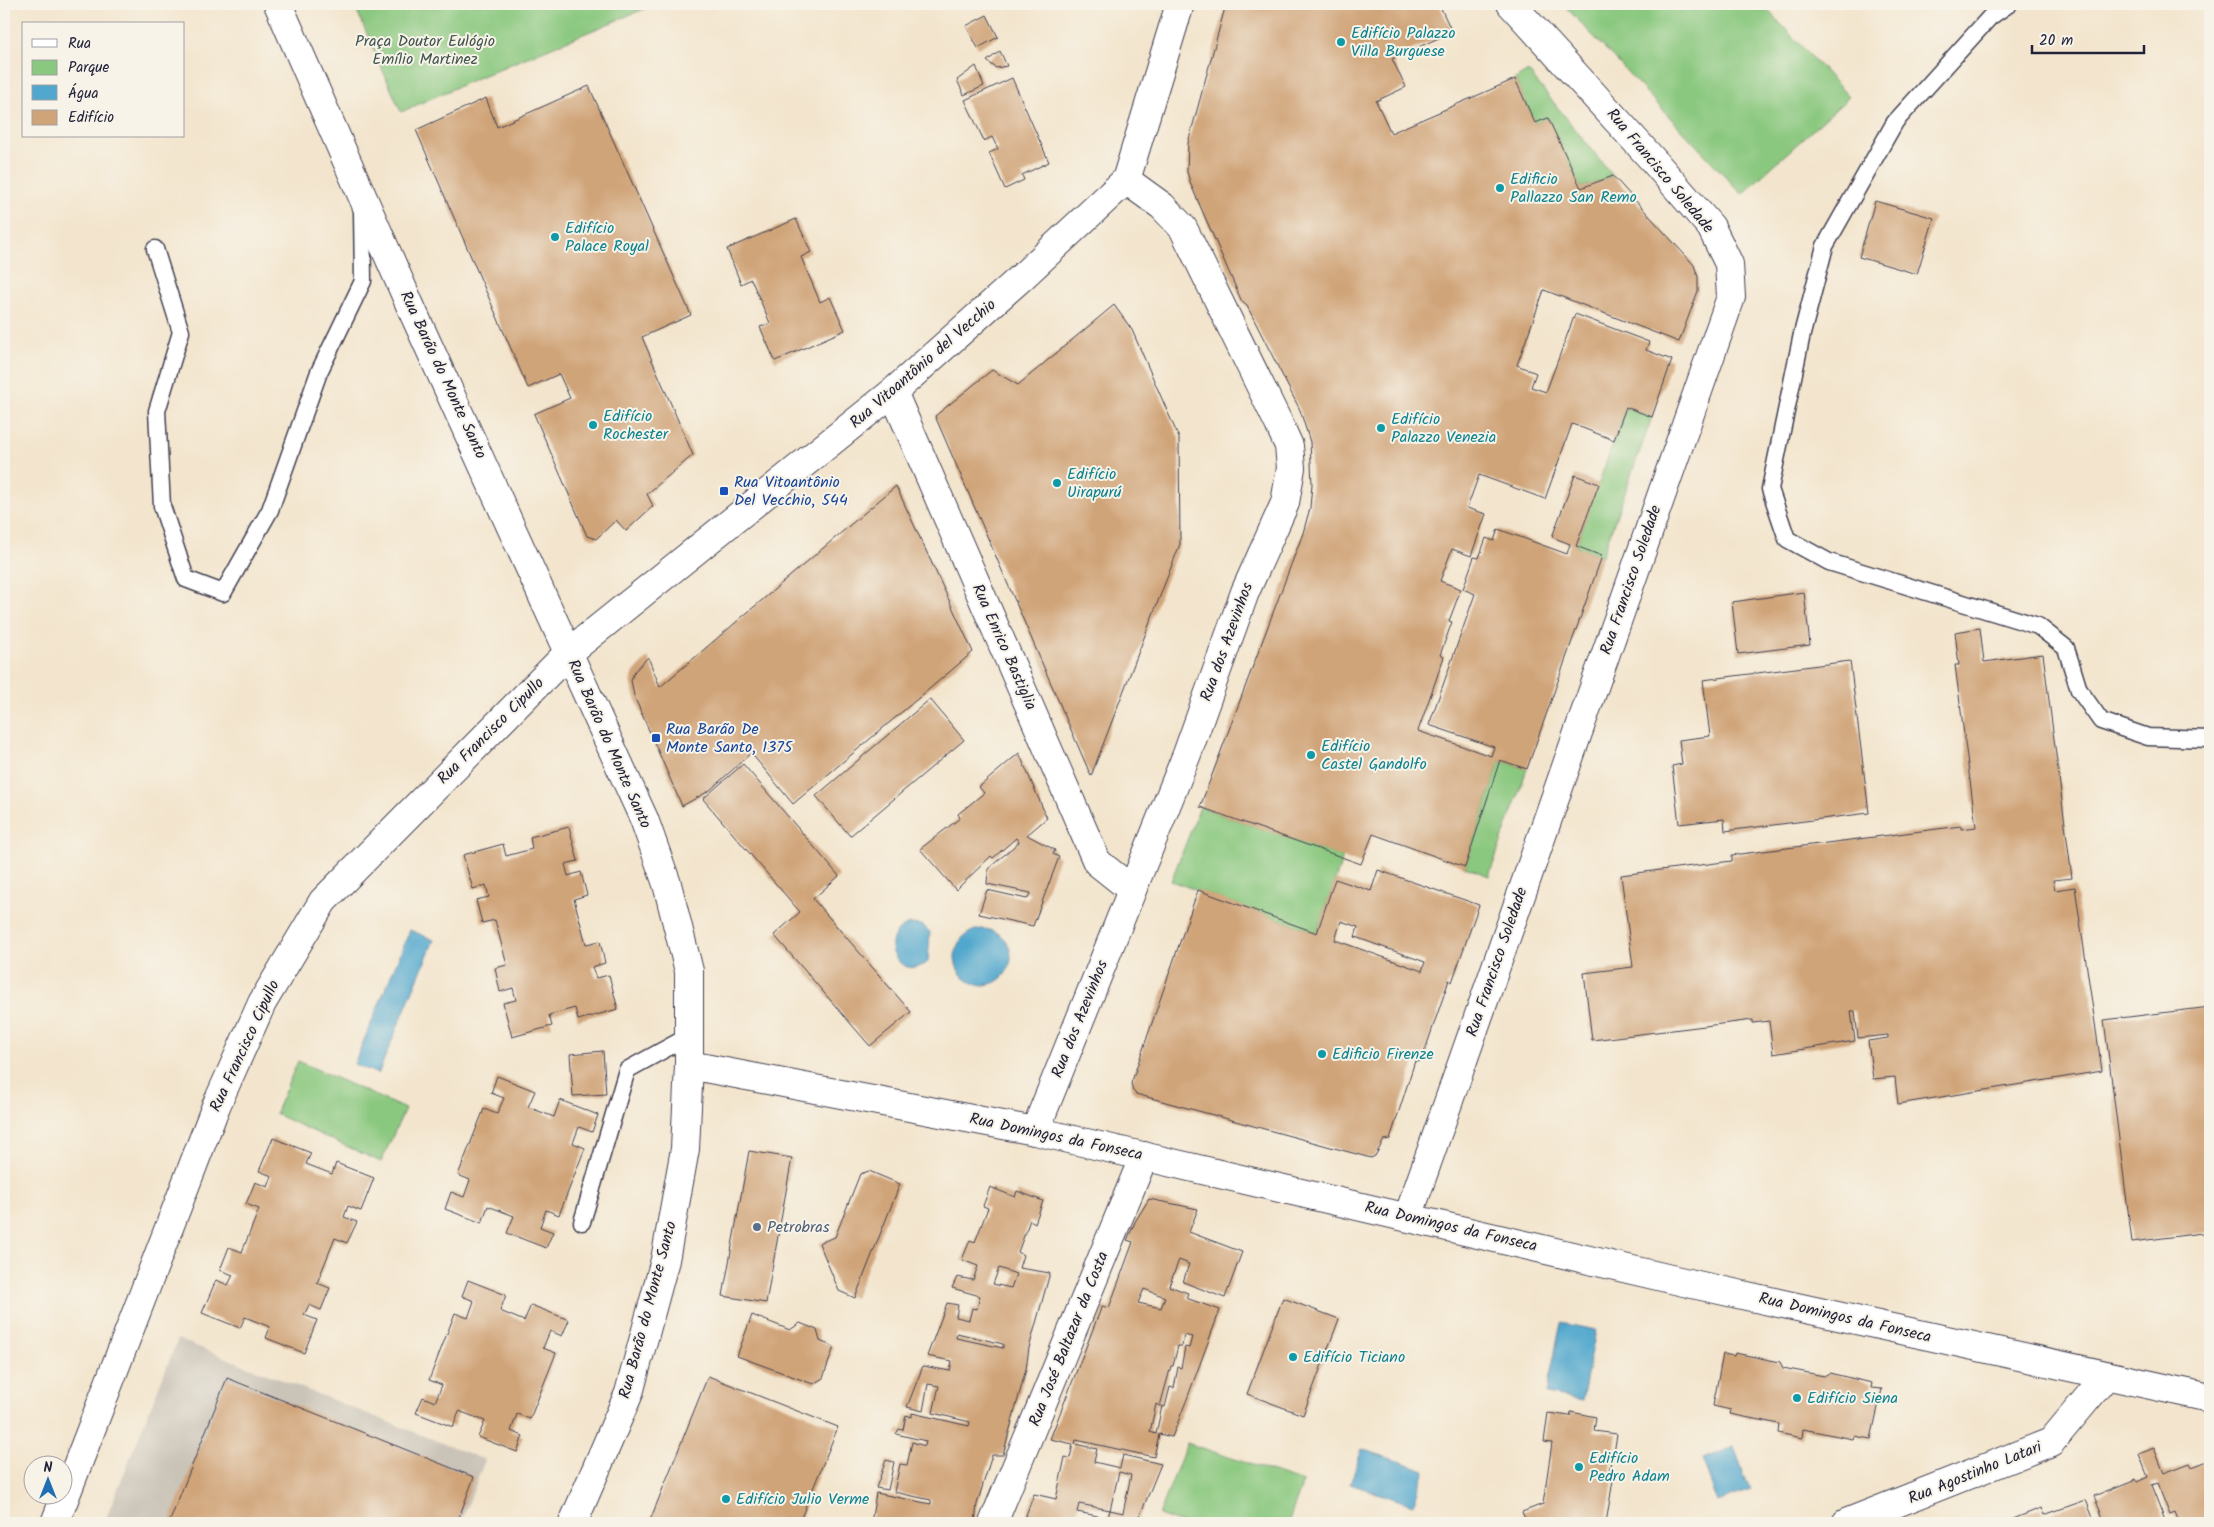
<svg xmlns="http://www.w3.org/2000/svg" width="2214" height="1527" viewBox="0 0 2214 1527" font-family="Kalam,sans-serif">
<rect width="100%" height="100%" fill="#f7f3e8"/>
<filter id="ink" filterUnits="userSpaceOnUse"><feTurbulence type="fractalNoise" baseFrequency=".02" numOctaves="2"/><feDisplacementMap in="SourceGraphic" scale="10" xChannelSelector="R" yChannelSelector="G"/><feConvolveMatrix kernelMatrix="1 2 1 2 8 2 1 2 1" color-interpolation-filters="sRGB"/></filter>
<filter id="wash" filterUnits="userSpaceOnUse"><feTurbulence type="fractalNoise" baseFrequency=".0096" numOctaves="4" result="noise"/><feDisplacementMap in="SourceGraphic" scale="20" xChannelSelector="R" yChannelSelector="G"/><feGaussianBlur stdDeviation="1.12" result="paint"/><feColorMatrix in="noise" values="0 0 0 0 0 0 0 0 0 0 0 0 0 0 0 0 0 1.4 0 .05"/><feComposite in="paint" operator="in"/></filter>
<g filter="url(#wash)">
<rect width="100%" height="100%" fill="#f3e5cd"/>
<polygon fill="#cac3b8" points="178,1339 485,1460 461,1523 104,1523"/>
<g fill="#8ac87f" stroke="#56755d">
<polygon points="354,4 656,4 477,78 401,112"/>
<polygon points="1563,4 1762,4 1849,97 1742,194"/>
<polygon points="1528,71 1613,176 1581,188 1548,119 1535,123 1515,79"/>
<polygon points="1626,407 1652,417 1602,556 1576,546"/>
<polygon points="1500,760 1527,769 1489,876 1465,867"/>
<polygon points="1200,807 1343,857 1317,933 1171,881"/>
<polygon points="298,1061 405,1109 381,1162 275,1114"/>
<polygon points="1187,1443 1303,1482 1288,1523 1181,1523 1159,1515"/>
</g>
<g fill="#51a7cd" stroke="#3a6484">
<path d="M910 924 922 925 930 932 928 962C898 984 874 935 910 924Z"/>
<circle cx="983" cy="957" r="28"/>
<polygon points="410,930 434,940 378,1074 354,1064"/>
<polygon points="1561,1323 1596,1330 1582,1401 1546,1394"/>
<polygon points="1734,1447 1750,1490 1718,1502 1702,1459"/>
<polygon points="1362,1449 1425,1470 1413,1505 1350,1484"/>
</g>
<g id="blocks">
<g fill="#d0a479" fill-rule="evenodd">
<polygon points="1226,4 1439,4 1452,32 1392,59 1406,87 1376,101 1391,133 1515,79 1535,123 1548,118 1581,188 1613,176 1694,265 1698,277 1698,291 1679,342 1544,290 1517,365 1536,373 1531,387 1546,392 1575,314 1649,342 1646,350 1672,360 1652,417 1626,407 1614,440 1572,424 1545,499 1479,475 1467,508 1486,514 1471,556 1452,549 1440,581 1461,589 1449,621 1452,622 1440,655 1444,657 1418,731 1491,756 1494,747 1429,725 1475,594 1463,589 1474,557 1479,558 1486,538 1494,541 1498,529 1567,554 1570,544 1552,537 1575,475 1599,484 1576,546 1602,556 1527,769 1500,760 1465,867 1373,834 1361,864 1200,807 1303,533 1310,508 1312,484 1310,442 1300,410 1247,306 1242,302 1191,185 1187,172 1188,143"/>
<polygon points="987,15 998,37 978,48 966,26"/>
<polygon points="1000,51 1007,66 996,68 987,61"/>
<polygon points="976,66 984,86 964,95 957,80"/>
<polygon points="1012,78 1049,162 1022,175 1024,180 1005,189 989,153 998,149 992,137 984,141 965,100"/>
<polygon points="589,86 691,315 642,337 693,455 647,494 653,506 626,531 616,520 596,539 587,536 534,414 570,398 559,374 528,388 416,130 486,98 497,127"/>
<polygon points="1875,201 1934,218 1917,274 1859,257"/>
<polygon points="796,219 811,252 801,257 820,302 830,297 845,330 775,361 760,327 770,323 751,279 741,284 727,249"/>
<polygon points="1114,305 1132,330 1179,438 1180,544 1091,776 935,416 992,370 1018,385"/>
<polygon points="896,486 973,652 793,804 751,753 709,791 682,806 634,696 631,680 634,672 648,657 660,687"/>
<polygon points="1804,592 1810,645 1738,654 1732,602"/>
<polygon points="1980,628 1984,662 2043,654 2072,878 2053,880 2055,890 2075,887 2102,1071 1898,1104 1895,1077 1873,1079 1868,1041 1888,1038 1888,1035 1858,1038 1855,1011 1851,1011 1855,1041 1773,1054 1769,1021 1753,1023 1753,1020 1592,1040 1584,973 1633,967 1621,875 1732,861 1732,855 1961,826 1961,829 1976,827 1955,665 1959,665 1955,632"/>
<polygon points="1850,661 1869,813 1725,831 1724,819 1679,824 1672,766 1682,764 1679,740 1710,736 1703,680"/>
<polygon points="930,699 964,740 850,836 816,796"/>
<polygon points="1019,753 1047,818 1027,835 1055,850 1053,854 1059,857 1033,926 979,914 987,890 1027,899 1031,893 987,884 988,869 1019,842 1016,838 993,858 991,856 956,890 920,849 960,818 958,814 984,793 979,787"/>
<polygon points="743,764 839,876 813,899 911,1012 870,1046 774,935 800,912 703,799"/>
<polygon points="569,827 578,861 565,864 568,876 581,872 587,895 574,899 586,944 600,941 605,963 592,967 596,978 609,975 618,1009 578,1020 575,1008 549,1015 552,1026 512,1037 503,1003 516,1000 513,988 500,992 495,968 507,965 495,920 482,923 476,900 489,897 486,885 473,889 463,855 503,844 506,856 532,849 530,837"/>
<path d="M1378 870 1479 905 1452 982 1449 980 1422 1059 1419 1062 1415 1061 1390 1139 1384 1140 1375 1156 1371 1158 1136 1094 1133 1091 1131 1083 1133 1078 1198 890 1317 933 1335 879 1371 891ZM1341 921 1358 927 1355 937 1425 962 1422 971 1335 940Z"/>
<polygon points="2210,1007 2210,1232 2132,1242 2104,1020"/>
<polygon points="603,1051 606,1094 573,1096 570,1054"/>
<polygon points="497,1076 535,1091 528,1107 554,1117 560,1100 598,1115 592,1132 579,1127 573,1143 585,1148 559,1215 546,1210 540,1227 553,1232 546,1248 507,1233 514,1216 488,1206 482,1223 445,1209 451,1192 464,1197 470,1180 458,1175 484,1109 497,1114 504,1098 491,1093"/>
<polygon points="273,1138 311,1153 306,1164 332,1174 336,1163 374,1178 361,1211 348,1206 344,1217 357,1222 347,1243 335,1238 317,1283 330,1288 321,1310 309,1305 304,1315 317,1320 304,1353 266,1338 270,1327 245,1317 240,1328 202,1313 216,1280 228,1285 233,1275 220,1270 229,1247 242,1252 259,1209 246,1204 255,1182 268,1187 272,1176 259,1171"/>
<polygon points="749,1151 792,1158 766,1303 723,1296"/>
<polygon points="869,1171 900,1184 855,1298 839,1291 819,1243 835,1237 860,1174"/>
<path d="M990 1187 1015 1197 1017 1191 1043 1201 1035 1223 1030 1220 1018 1252 1023 1255 1019 1268 1050 1273 1029 1348 1026 1369 1003 1455H992L977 1504 975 1523H871L876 1493 931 1504V1500L894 1492 900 1464 907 1465 912 1442 925 1446 926 1441 896 1434 899 1429 903 1430 906 1415 912 1417V1413L969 1426 970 1422 933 1413 939 1386 928 1384 923 1411 907 1407 923 1366 950 1371 952 1361 927 1356 947 1303 958 1305 956 1317 969 1320 972 1308 977 1309 980 1296 952 1288 957 1277 973 1280 978 1266 962 1260 970 1240 975 1242 988 1208 983 1206ZM999 1268 1016 1274 1011 1288 993 1284ZM957 1333 1003 1344V1348L956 1338Z"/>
<path d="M1149 1199 1198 1209 1189 1232 1242 1252 1225 1298 1183 1282 1189 1264 1179 1260 1169 1286 1188 1293 1186 1298 1220 1310 1187 1399 1172 1437 1159 1434 1154 1457 1076 1440 1075 1444 1097 1449 1094 1462 1120 1468 1123 1455 1161 1464 1137 1523H1023L1034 1494 1056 1499 1065 1457 1070 1458 1073 1444 1050 1439 1102 1306 1109 1308 1133 1242 1127 1240 1136 1220ZM1144 1289 1165 1297 1161 1308 1138 1303ZM1184 1335 1192 1337 1189 1348 1185 1347 1181 1368 1178 1367 1174 1388 1170 1387 1165 1407 1162 1406 1156 1434 1150 1432 1156 1404 1160 1406 1171 1366H1173L1178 1346H1182ZM1119 1472 1131 1475 1123 1513 1110 1510 1108 1518 1077 1512 1079 1504 1110 1510Z"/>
<polygon points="468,1280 506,1295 500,1311 524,1321 531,1305 569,1320 562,1336 550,1331 543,1348 556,1353 530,1419 517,1414 511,1431 523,1436 517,1452 478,1437 485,1421 459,1411 453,1427 416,1413 423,1397 435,1402 442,1385 429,1380 455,1313 468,1318 474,1301 462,1296"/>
<polygon points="1283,1298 1339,1319 1303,1415 1247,1394"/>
<polygon points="752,1315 790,1330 800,1323 817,1330 820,1341 834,1347 823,1378 813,1384 737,1356"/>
<polygon points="1735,1353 1780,1362 1783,1368 1824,1376 1829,1373 1872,1383 1871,1388 1882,1389 1871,1439 1854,1436 1853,1439 1803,1429 1802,1438 1778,1433 1779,1424 1730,1414 1731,1410 1713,1406 1723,1354 1734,1356"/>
<polygon points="708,1376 838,1427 799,1523 649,1523"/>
<polygon points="227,1378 474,1477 457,1523 169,1523"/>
<polygon points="1571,1412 1596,1417 1594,1431 1617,1434 1613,1460 1611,1460 1609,1473 1614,1474 1606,1523 1527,1523 1522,1512 1543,1504 1552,1443 1544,1442 1548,1413 1570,1416"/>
<polygon points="2154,1448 2164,1473 2190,1463 2192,1467 2210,1460 2210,1523 2179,1523 2175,1513 2170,1515 2157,1483 2151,1485 2166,1523 2105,1523 2094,1496 2136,1479 2137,1482 2148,1477 2139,1454"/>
<polygon points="886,1460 894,1462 888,1490 876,1488"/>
<polygon points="2086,1500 2095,1523 2003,1523 2041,1508 2044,1515"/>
</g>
</g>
</g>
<g filter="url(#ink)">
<use href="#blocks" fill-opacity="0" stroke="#413f51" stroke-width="1"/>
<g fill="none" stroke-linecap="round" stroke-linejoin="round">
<g stroke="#413f51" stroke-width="19">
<g id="lane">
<polyline points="2009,4 1990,17 1895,122 1825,246 1802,334 1770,489 1787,539 1829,562 2038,626 2066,648 2079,690 2101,721 2148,737 2210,739"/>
<polyline points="155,249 181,332 157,411 162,506 186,579 223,593 270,510 319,372 363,281 362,210"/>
<polyline points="582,1222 627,1070 689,1036"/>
</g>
</g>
<g stroke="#413f51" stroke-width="30">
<g id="street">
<polyline points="893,392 1097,862 1131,889"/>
<polyline points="1035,1131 1187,754 1245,592 1285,503 1291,468 1289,446 1279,424 1183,228 1162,206 1126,180"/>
<polyline points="1408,1217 1731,297 1729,264 1711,227 1653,160 1511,4"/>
<polyline points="55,1523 216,1106 262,1003 323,901 568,653"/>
<polyline points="993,1523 1144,1156"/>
<polyline points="1846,1523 2051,1442 2106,1376"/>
</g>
</g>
<g stroke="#413f51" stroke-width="30">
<g id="secondary">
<polyline points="278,4 413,312 644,819 667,884 689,971 689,1065 685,1149 665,1260 629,1393 573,1523"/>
<polyline points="568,653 893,392 1023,276 1126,180 1180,4"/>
<polyline points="689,1065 1035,1131 1688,1283 2210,1398"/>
</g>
</g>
<use href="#lane" stroke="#fff" stroke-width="16"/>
<use href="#street" stroke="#fff" stroke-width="28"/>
<use href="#secondary" stroke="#fff" stroke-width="28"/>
</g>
</g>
<g fill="#0f9aa8" stroke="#f7f3e8" stroke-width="2">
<circle cx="1341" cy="42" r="5"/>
<circle cx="1500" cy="188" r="5"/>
<circle cx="555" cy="237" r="5"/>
<circle cx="593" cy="425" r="5"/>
<circle cx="1381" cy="428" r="5"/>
<circle cx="1057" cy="483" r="5"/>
<circle cx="1311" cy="755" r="5"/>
<circle cx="1322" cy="1054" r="5"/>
<circle cx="1293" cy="1357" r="5"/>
<circle cx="1797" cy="1398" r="5"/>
<circle cx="1579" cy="1467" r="5"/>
<circle cx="726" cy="1499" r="5"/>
</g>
<g fill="#1a4fb4" stroke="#f7f3e8" stroke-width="2">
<rect x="719" y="486" width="10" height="10" rx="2.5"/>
<rect x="651" y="733" width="10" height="10" rx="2.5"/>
</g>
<circle fill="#5c6f8a" stroke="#f7f3e8" stroke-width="2" cx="757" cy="1227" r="5"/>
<g text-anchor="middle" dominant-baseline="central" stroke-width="4" stroke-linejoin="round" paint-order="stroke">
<g font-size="16" fill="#0d838f" stroke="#f7f3e8" text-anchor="start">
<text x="1351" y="33">Edifício Palazzo<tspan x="1351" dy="18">Villa Burguese</tspan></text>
<text x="1510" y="179">Edificio<tspan x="1510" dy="18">Pallazzo San Remo</tspan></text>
<text x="565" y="228">Edifício<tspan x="565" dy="18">Palace Royal</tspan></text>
<text x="603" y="416">Edifício<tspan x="603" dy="18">Rochester</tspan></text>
<text x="1391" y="419">Edifício<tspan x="1391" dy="18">Palazzo Venezia</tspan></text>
<text x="1067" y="474">Edifício<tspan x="1067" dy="18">Uirapurú</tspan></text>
<text x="1321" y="746">Edifício<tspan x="1321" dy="18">Castel Gandolfo</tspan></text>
<text x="1332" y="1054">Edificio Firenze</text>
<text x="1303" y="1357">Edifício Ticiano</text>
<text x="1807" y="1398">Edifício Siena</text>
<text x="1589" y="1458">Edifício<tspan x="1589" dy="18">Pedro Adam</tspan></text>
<text x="736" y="1499">Edifício Julio Verme</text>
</g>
<g font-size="16" fill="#41544f" stroke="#f7f3e8">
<text x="425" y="41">Praça Doutor Eulógio<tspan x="425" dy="18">Emílio Martinez</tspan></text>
</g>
<g font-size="16" fill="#22223b" stroke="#f7f3e8">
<text transform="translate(1660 171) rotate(50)">Rua Francisco Soledade</text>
<text transform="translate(923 364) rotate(-41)">Rua Vitoantônio del Vecchio</text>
<text transform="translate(443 375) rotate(65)">Rua Barão do Monte Santo</text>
<text transform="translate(1631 580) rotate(-71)">Rua Francisco Soledade</text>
<text transform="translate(1227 642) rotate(-70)">Rua dos Azevinhos</text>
<text transform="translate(1004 647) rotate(66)">Rua Enrico Bastiglia</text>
<text transform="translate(491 731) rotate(-45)">Rua Francisco Cipullo</text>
<text transform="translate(609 744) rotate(66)">Rua Barão do Monte Santo</text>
<text transform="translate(1497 962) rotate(-71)">Rua Francisco Soledade</text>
<text transform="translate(1080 1019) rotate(-68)">Rua dos Azevinhos</text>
<text transform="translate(245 1046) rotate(-65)">Rua Francisco Cipullo</text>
<text transform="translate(1056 1137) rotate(12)">Rua Domingos da Fonseca</text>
<text transform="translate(1451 1227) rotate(13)">Rua Domingos da Fonseca</text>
<text transform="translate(648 1310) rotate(-75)">Rua Barão do Monte Santo</text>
<text transform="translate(1845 1318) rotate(13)">Rua Domingos da Fonseca</text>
<text transform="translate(1069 1339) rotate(-68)">Rua José Baltazar da Costa</text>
<text transform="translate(1975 1473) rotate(-22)">Rua Agostinho Latari</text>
</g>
<g font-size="16" fill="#164399" stroke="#f7f3e8" text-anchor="start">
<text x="734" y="482">Rua Vitoantônio<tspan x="734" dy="18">Del Vecchio, 544</tspan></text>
<text x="666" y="729">Rua Barão De<tspan x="666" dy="18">Monte Santo, 1375</tspan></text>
</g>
<g font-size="16" fill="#4e5e75" stroke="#f7f3e8" text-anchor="start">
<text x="767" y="1227">Petrobras</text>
</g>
</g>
<rect width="2214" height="1527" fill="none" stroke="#f7f3e8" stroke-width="20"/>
<rect x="22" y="22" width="162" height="115" fill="#f7f3e8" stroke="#a29fa3"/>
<rect x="32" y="39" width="25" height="8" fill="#ffffff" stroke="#a29fa3"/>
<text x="68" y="48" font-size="15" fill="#22223b">Rua</text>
<rect x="32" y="60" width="25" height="15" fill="#8ac87f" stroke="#a29fa3"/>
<text x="68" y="72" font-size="15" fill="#22223b">Parque</text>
<rect x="32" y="85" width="25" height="15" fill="#51a7cd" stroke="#a29fa3"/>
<text x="68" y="98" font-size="15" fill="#22223b">Água</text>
<rect x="32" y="110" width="25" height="15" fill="#d0a479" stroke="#a29fa3"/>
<text x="68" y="122" font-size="15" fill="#22223b">Edifício</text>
<g transform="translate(48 1480)"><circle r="24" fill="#f7f3e8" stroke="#a29fa3"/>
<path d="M0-4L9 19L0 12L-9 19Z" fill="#1f6fb2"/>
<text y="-8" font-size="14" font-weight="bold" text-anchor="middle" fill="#22223b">N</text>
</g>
<path d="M2032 45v8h112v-8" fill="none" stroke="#22223b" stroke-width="2.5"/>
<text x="2039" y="45" font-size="15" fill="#22223b" stroke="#f7f3e8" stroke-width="4" paint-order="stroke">20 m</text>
</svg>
